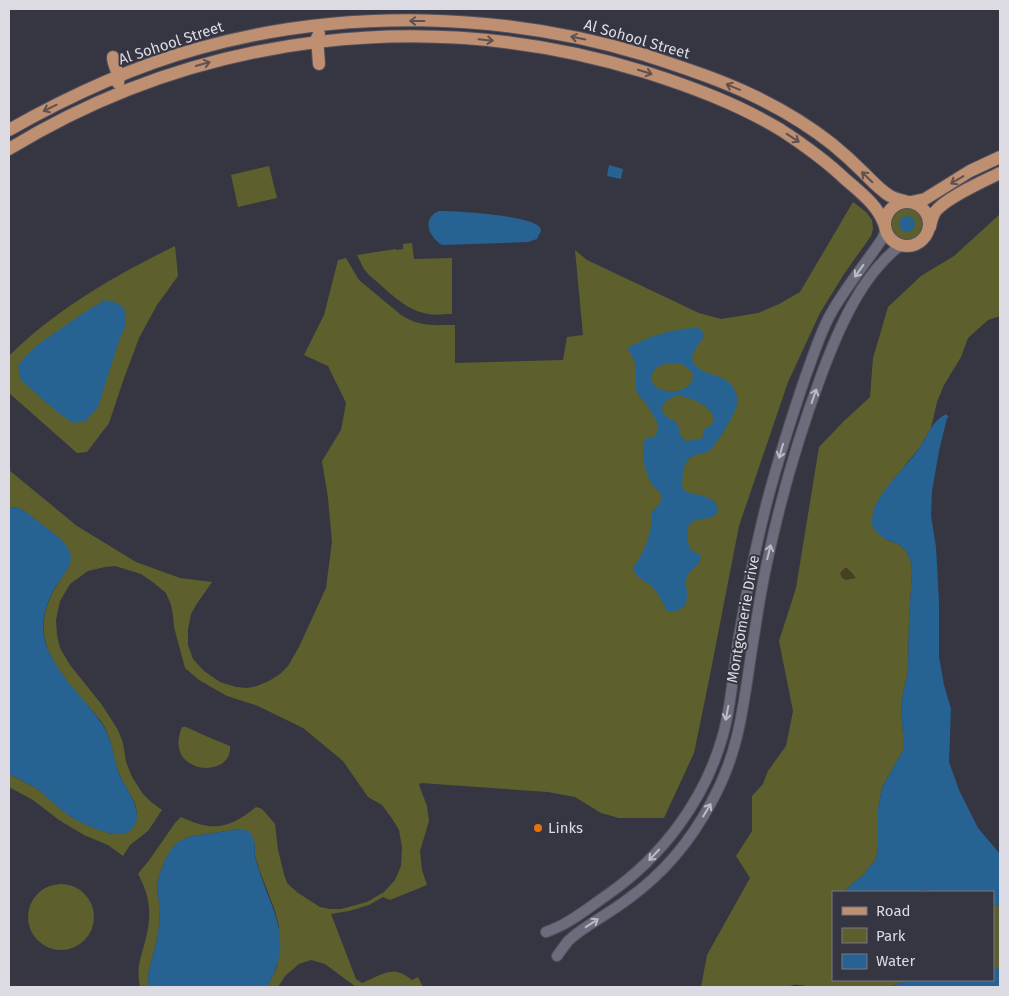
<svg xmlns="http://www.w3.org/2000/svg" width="1009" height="996" viewBox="0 0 1009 996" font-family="'Fira Sans',sans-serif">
<rect width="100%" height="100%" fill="#363643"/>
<g fill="#5d602c">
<polygon points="269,166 277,198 238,207 231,175"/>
<path d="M853 202 866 212 872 220 873 229 871 236 844 274 820 313 788 382 739 526 709 680 694 753 664 818H619L601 813 575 797 548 792 421 783 419 785 427 806 429 821 420 851 422 870 427 885 390 900 383 897 369 905 349 911 331 914 356 979 362 983C382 975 393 964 412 980L418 977 423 987H356L325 964 311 960 299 964 285 976 278 987H267L277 967 279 926 274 908 259 869 255 855V845L240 829 193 836C188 837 183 839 179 842 168 850 158 874 157 887 157 894 159 900 160 907 160 915 159 925 158 934 156 951 145 970 149 987H140C136 966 141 958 146 938 152 914 150 896 138 874L150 859 175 823 181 817C213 832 229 829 256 807L262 809 275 824 278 850 284 874 287 883 298 893 320 907 330 909H341L367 902 384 892 395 880 401 866 402 847 399 830 391 817 382 805 368 797 343 761 303 728 258 706 227 696 199 680 185 668 174 627 173 615 171 605 166 593 154 583 141 574 115 566 105 567 88 571 70 584 60 601 56 620 57 635 60 648 70 665 102 705 118 730 123 743 126 762 132 777 143 794 151 802 162 810 148 831 130 845 123 856 108 845 84 835 59 820 33 800 9 787V774L38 789 70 816 89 826 111 834 131 829C136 823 138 815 136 808 134 798 123 784 119 773 112 755 112 736 100 720 91 708 79 697 70 685 38 646 34 616 64 574L26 512 19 508 9 507V470L77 526 136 562 180 578 212 582 196 605 191 614 188 629V645L193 659 204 671 220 682 236 687 247 688 257 686 269 681 280 674 288 666 299 647 326 588 332 542 328 498 322 461 341 430 346 403 328 366 304 355 324 315 338 260 346 258 359 280 401 315C420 327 433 325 455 325V363L563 360 567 337 583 335 575 250 587 260 699 313 721 319 758 313 779 304 800 292Z"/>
<circle cx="907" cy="224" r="18"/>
<path d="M1000 214V316L988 320 968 338 961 357 944 385 937 402 931 428 920 447 887 488 874 510 885 539 898 544 906 551 910 559 912 570 909 621 908 670 901 704 903 735V750L882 788 878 808V845L876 859 864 874 843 892H833V980H907L901 983 887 987H809C802 985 795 983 788 987H701L707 955 750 878 736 856 752 831V796L763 784 768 771 786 746 793 711 779 641 796 588 819 447 844 421 870 397 873 358 888 307 921 276 954 256Z"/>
<path d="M412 243 414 259 452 258V314C443 314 433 316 424 313 404 309 385 288 369 275L364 269 357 255 396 249 397 250 403 249V244Z"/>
<path d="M175 246 178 276 157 305 139 338 123 381 109 423 87 452 77 453 9 393V356C56 309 116 275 175 246Z"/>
<path d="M182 727H186L208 737 230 746C233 780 162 775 182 727Z"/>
<circle cx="61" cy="917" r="33"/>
<polygon points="993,904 1000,906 1000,970 993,966"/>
</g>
<polygon fill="#473f1f" points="845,568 847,568 853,574 856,578 846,580 842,578 840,573"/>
<g fill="#266292" fill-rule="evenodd">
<polygon points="609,165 623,169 621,179 607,176"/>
<path d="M439 211C457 211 523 215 537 225 540 227 540 227 541 231L537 239 528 242 442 245C429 238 421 218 439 211Z"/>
<circle cx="907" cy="224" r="8"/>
<path d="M105 300 114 302 123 307 126 315V324L119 341 98 407 86 421 73 423 56 411 21 380 18 366C29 350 44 340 59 330 74 319 89 309 105 300Z"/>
<path d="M699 328 702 331 704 336 693 353 692 359C693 361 694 364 696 366 706 376 724 374 733 387 735 391 738 397 738 401 738 410 716 446 709 451 702 455 692 453 688 460 682 468 683 476 682 486L686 492C698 496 718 495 718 512L712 517 693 521 688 527V541L690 549 701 556 699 564C676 580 692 587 685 606L674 612 667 611C663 604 660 596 655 590 647 579 638 582 633 568 645 552 652 532 652 512 656 508 662 503 661 496 660 490 654 488 652 484 645 474 639 448 646 438L654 437 657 432V422L645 402 640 398 636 390V367L634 360 627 348C651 336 671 328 699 328ZM669 363C680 363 686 364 693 374 693 378 692 382 689 385 682 393 664 393 656 387 654 385 652 382 651 380 653 368 657 366 669 363ZM677 395C687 397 716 406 713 421 711 429 703 425 703 436L700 439 686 441C677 436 682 430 677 424 671 416 663 420 662 407L667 400Z"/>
<path d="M946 414 949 417 947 418 939 451 932 491 931 516 936 547 939 602V657L944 685 951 709 949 762 959 790 978 828 1000 854V906L993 904V892H949L922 890 913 892H843L864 874 876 859 878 845V808L882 788 903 750V735L901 704 908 670 909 621 912 570 910 559 906 551 898 544 885 539 877 533 871 524C872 519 873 514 874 509 884 485 906 468 920 447 928 435 932 421 946 414Z"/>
<path d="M9 507 19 508 26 512 61 539C66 545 71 551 71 559 70 568 63 576 58 583 45 602 39 625 47 647 59 678 85 698 102 724 112 739 113 755 118 771 124 788 148 813 131 830 125 835 117 835 109 833 91 828 73 820 59 808 52 802 46 796 39 790 30 784 19 779 9 774Z"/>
<path d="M240 829C245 829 250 831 252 836 256 842 254 849 255 855 256 860 257 865 259 870 267 897 283 922 280 951 279 964 273 976 267 987H149C145 970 156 951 158 934 159 925 160 915 160 907 159 900 157 894 157 887 158 874 168 850 178 842 183 839 188 837 193 836Z"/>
<polygon points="993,966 1000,970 1000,987 887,987 901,983 907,980 993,980"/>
</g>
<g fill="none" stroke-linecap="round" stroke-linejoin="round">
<g stroke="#53525e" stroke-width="12">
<g id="minor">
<path d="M546 932C569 924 587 909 607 895 662 857 705 800 723 735 732 703 733 669 739 636 747 590 756 544 768 498 779 457 792 416 806 375 813 356 819 337 828 319 843 290 864 266 882 239L886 230"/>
<path d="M557 956 568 941 575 935C592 922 611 912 628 899 663 874 692 839 712 801 742 747 744 695 754 636 758 610 762 584 768 558 781 497 799 435 821 376 838 330 861 275 901 245"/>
</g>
</g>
<g stroke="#53525e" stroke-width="14">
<g id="major">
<path d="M113 57C113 67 121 74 118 83"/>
<polyline points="319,64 317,38 319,34"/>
<path d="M9 130C67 97 135 66 200 48 344 8 502 12 645 55 681 67 719 79 754 96 781 109 808 125 832 144 843 153 854 163 864 173 872 181 880 190 890 196 896 199 901 200 908 202"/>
<path d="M9 149C201 32 430 6 645 72 692 87 738 104 781 130 804 145 825 160 845 179 861 193 878 205 885 226"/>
<circle cx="907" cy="224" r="22"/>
<polyline points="911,202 925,199 970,171 1000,157"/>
<path d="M930 227C931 222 932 217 935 212 945 198 984 181 1000 173"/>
</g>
</g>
<use href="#minor" stroke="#6d6c7c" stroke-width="10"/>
<use href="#major" stroke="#bf8f72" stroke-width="12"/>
</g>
<defs><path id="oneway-shaft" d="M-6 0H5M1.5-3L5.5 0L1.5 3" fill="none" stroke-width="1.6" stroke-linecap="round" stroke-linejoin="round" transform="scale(1.25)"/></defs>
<g stroke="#5f5151">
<use href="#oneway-shaft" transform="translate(417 21) rotate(180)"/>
<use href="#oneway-shaft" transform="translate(578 38) rotate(-168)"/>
<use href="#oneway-shaft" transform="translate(486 40) rotate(6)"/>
<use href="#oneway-shaft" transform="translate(203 64) rotate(-16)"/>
<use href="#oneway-shaft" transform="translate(645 72) rotate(17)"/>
<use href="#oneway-shaft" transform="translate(733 87) rotate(-157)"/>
<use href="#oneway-shaft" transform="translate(50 108) rotate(154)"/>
<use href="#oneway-shaft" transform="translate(793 138) rotate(33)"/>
<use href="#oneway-shaft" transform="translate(867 177) rotate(-136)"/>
<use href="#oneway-shaft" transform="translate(957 180) rotate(149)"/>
</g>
<g stroke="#bbbac5">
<use href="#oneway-shaft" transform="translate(859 271) rotate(126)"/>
<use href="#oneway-shaft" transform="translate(814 396) rotate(-71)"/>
<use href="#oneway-shaft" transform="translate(781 451) rotate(106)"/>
<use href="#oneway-shaft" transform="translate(769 552) rotate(-76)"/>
<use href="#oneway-shaft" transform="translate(727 713) rotate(101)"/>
<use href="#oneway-shaft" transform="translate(707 810) rotate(-59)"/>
<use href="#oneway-shaft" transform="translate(654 855) rotate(133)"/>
<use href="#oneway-shaft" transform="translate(592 923) rotate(-33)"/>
</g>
<circle fill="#e8710a" stroke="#363643" stroke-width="2" cx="538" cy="828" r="5"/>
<g text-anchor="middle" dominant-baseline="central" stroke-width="4" stroke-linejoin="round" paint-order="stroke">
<g font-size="15" fill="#dcdbe4" stroke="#363643">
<text transform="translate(637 39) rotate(16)">Al Sohool Street</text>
<text transform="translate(171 43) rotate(-18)">Al Sohool Street</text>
<text transform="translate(743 619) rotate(-80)">Montgomerie Drive</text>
</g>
<g font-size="15" fill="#dcdbe4" stroke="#363643" text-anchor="start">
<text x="548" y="828">Links</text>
</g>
</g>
<rect width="1009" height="996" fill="none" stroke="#dcdbe4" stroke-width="20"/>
<rect x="832" y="891" width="162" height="90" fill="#363643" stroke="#787883"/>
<rect x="842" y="907" width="25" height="8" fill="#bf8f72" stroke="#787883"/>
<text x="876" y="916" font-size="15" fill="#dcdbe4">Road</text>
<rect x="842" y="928" width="25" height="15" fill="#5d602c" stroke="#787883"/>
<text x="876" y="941" font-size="15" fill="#dcdbe4">Park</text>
<rect x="842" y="954" width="25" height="15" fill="#266292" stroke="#787883"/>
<text x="876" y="966" font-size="15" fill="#dcdbe4">Water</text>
</svg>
